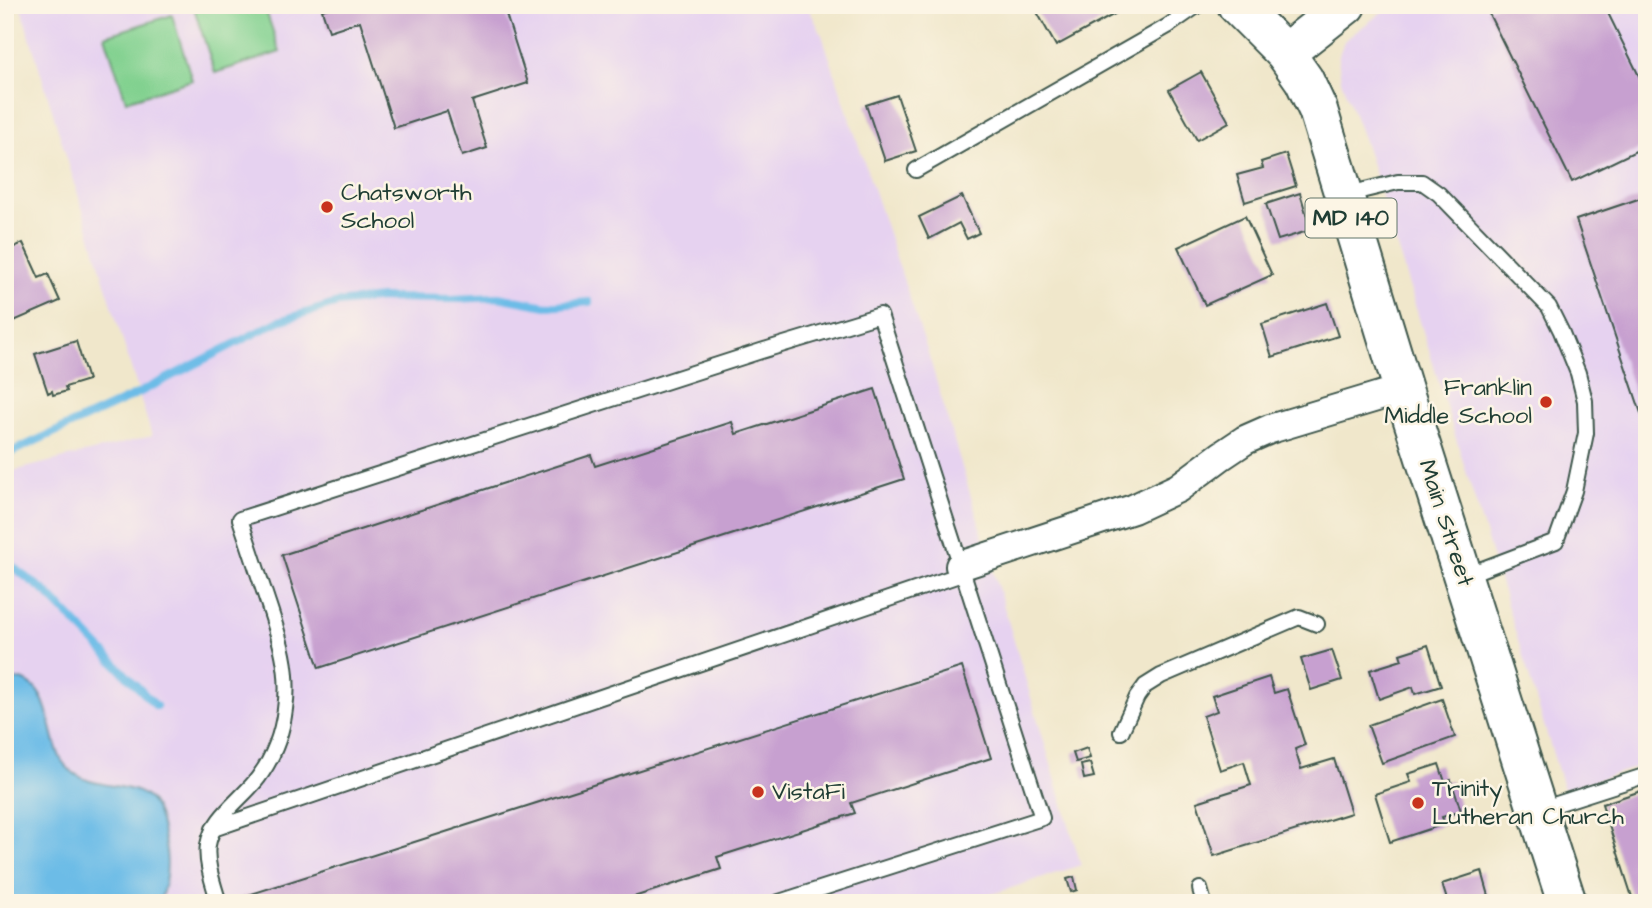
<svg xmlns="http://www.w3.org/2000/svg" width="1652" height="908" viewBox="0 0 1652 908" font-family="'Architects Daughter',sans-serif">
<rect width="100%" height="100%" fill="#fcf5e5"/>
<filter id="ink" filterUnits="userSpaceOnUse"><feTurbulence type="fractalNoise" baseFrequency=".0143" numOctaves="2"/><feDisplacementMap in="SourceGraphic" scale="14" xChannelSelector="R" yChannelSelector="G"/><feConvolveMatrix kernelMatrix="1 2 1 2 8 2 1 2 1" color-interpolation-filters="sRGB"/></filter>
<filter id="wash" filterUnits="userSpaceOnUse"><feTurbulence type="fractalNoise" baseFrequency=".00686" numOctaves="4" result="noise"/><feDisplacementMap in="SourceGraphic" scale="28" xChannelSelector="R" yChannelSelector="G"/><feGaussianBlur stdDeviation="1.57" result="paint"/><feColorMatrix in="noise" values="0 0 0 0 0 0 0 0 0 0 0 0 0 0 0 0 0 1.4 0 .05"/><feComposite in="paint" operator="in"/></filter>
<g filter="url(#wash)">
<rect width="100%" height="100%" fill="#f0e7cb"/>
<g fill="#e6d2f0">
<polygon points="20,5 807,5 822,35 928,353 1081,865 965,903 5,903 5,473 152,436"/>
<polygon points="1391,5 1647,5 1647,764 1564,790 1367,149 1341,80 1338,58 1344,41"/>
</g>
<g fill="#82d190" stroke="#508762" stroke-width="2">
<polygon points="193,5 264,5 280,52 215,73"/>
<polygon points="172,15 192,80 126,101 105,36"/>
</g>
<path fill="#6cbce7" stroke="#467c8e" stroke-width="2" d="M13 679C53 680 47 736 62 761 84 794 130 779 149 799 159 810 161 826 164 839 169 860 167 883 159 903H5V683Z"/>
<g fill="none" stroke-linecap="round" stroke-linejoin="round">
<g stroke="#6cbce7" stroke-width="8">
<polyline points="5,455 129,398 279,321 338,303 381,298 452,299 498,297 546,306 589,302"/>
<polyline points="5,561 46,592 156,706"/>
</g>
</g>
<g id="blocks">
<g fill="#c7a0d0">
<polygon points="337,5 503,5 528,83 472,101 487,148 462,156 447,111 394,128 360,21 329,31 322,10"/>
<polygon points="1033,5 1119,5 1122,10 1056,46"/>
<polygon points="1497,5 1604,5 1647,92 1647,150 1644,147 1572,182 1487,10"/>
<polygon points="1201,72 1229,122 1197,140 1169,90"/>
<polygon points="897,95 916,151 885,161 866,105"/>
<polygon points="1286,154 1296,186 1245,202 1237,175 1263,168 1261,162"/>
<polygon points="1300,193 1311,230 1278,240 1266,204"/>
<polygon points="962,196 979,233 967,239 959,223 929,239 919,217"/>
<polygon points="1647,196 1647,428 1646,428 1576,220"/>
<polygon points="1245,216 1272,275 1205,305 1178,247"/>
<polygon points="23,243 39,278 48,274 60,301 14,321 5,300 5,251"/>
<polygon points="1327,303 1338,336 1272,357 1262,324"/>
<polygon points="76,341 88,380 65,387 67,391 53,395 52,391 48,393 35,354"/>
<polygon points="875,389 904,479 319,668 282,555 591,455 595,466 732,422 736,434"/>
<polygon points="1428,645 1441,686 1415,694 1413,687 1379,699 1370,670 1402,660 1400,654"/>
<polygon points="1332,650 1342,680 1311,690 1301,659"/>
<polygon points="962,667 991,758 851,803 855,813 717,857 721,869 615,903 240,903 239,898"/>
<polygon points="1269,677 1274,693 1287,689 1305,745 1295,749 1301,769 1334,759 1351,813 1214,856 1197,802 1251,785 1244,762 1220,770 1203,716 1217,711 1212,696"/>
<polygon points="1442,699 1455,737 1382,763 1368,725"/>
<polygon points="1087,748 1090,758 1076,762 1073,753"/>
<polygon points="1090,763 1094,777 1084,779 1081,765"/>
<polygon points="1439,764 1445,782 1451,780 1461,811 1442,817 1445,824 1390,842 1375,794 1411,782 1408,774"/>
<polygon points="1647,789 1647,903 1634,903 1602,804"/>
<polygon points="1482,871 1491,903 1448,903 1442,884"/>
<polygon points="1074,877 1077,890 1071,892 1067,879"/>
</g>
</g>
</g>
<g filter="url(#ink)">
<use href="#blocks" fill-opacity="0" stroke="#3e564b" stroke-width="2"/>
<g fill="none" stroke-linecap="round" stroke-linejoin="round">
<g stroke="#3e564b" stroke-width="18">
<g id="lane">
<polyline points="916,170 1168,26 1198,5"/>
<polyline points="1344,195 1398,182 1422,182 1439,194 1549,307 1561,331 1578,373 1585,401 1586,433 1574,491 1556,541 1464,576"/>
<polyline points="1121,732 1137,697 1145,686 1161,676 1299,617 1317,624"/>
<polyline points="1538,810 1647,775"/>
<polyline points="213,829 962,574"/>
<polyline points="1200,889 1204,903"/>
<path d="M219 903C214 886 205 862 208 845 212 818 242 799 258 778 273 758 282 734 285 709 291 670 279 636 267 600 258 573 249 546 240 519L761 351 880 315 1042 818 776 903"/>
</g>
</g>
<g stroke="#3e564b" stroke-width="32">
<polyline id="street" points="960,566 1133,509 1178,488 1221,456 1245,440 1270,429 1403,389"/>
</g>
<g stroke="#3e564b" stroke-width="42">
<polyline id="secondary" points="1285,53 1346,5"/>
</g>
<g stroke="#3e564b" stroke-width="42">
<polyline id="primary" points="1237,5 1285,53 1304,80 1318,110 1403,389 1567,903"/>
</g>
<use href="#lane" stroke="#fff" stroke-width="14"/>
<use href="#street" stroke="#fff" stroke-width="28"/>
<use href="#secondary" stroke="#fff" stroke-width="38"/>
<use href="#primary" stroke="#fff" stroke-width="38"/>
</g>
</g>
<g fill="#c8321e" stroke="#fcf5e5" stroke-width="2.5">
<circle cx="327" cy="207" r="7"/>
<circle cx="1546" cy="402" r="7"/>
<circle cx="758" cy="792" r="7"/>
<circle cx="1418" cy="803" r="7"/>
</g>
<g text-anchor="middle" dominant-baseline="central" stroke-width="5" stroke-linejoin="round" paint-order="stroke">
<rect fill="#fcf5e5" stroke="#617469" stroke-width="2" x="1305.5" y="198.5" width="91" height="39" rx="5"/>
<g font-size="23" font-weight="bold" fill="#1f3d34">
<text x="1351" y="218">MD 140</text>
</g>
<g font-size="24" fill="#1f3d34" stroke="#fcf5e5" text-anchor="start">
<text x="341" y="193">Chatsworth<tspan x="341" dy="28">School</tspan></text>
<text x="1532" y="388" text-anchor="end">Franklin<tspan x="1532" dy="28">Middle School</tspan></text>
<text x="1432" y="789">Trinity<tspan x="1432" dy="28">Lutheran Church</tspan></text>
<text x="772" y="792">VistaFi</text>
</g>
<g font-size="24" fill="#1f3d34" stroke="#fcf5e5">
<text transform="translate(1446 523) rotate(72)">Main Street</text>
</g>
</g>
<rect width="1652" height="908" fill="none" stroke="#fcf5e5" stroke-width="28"/>
</svg>
